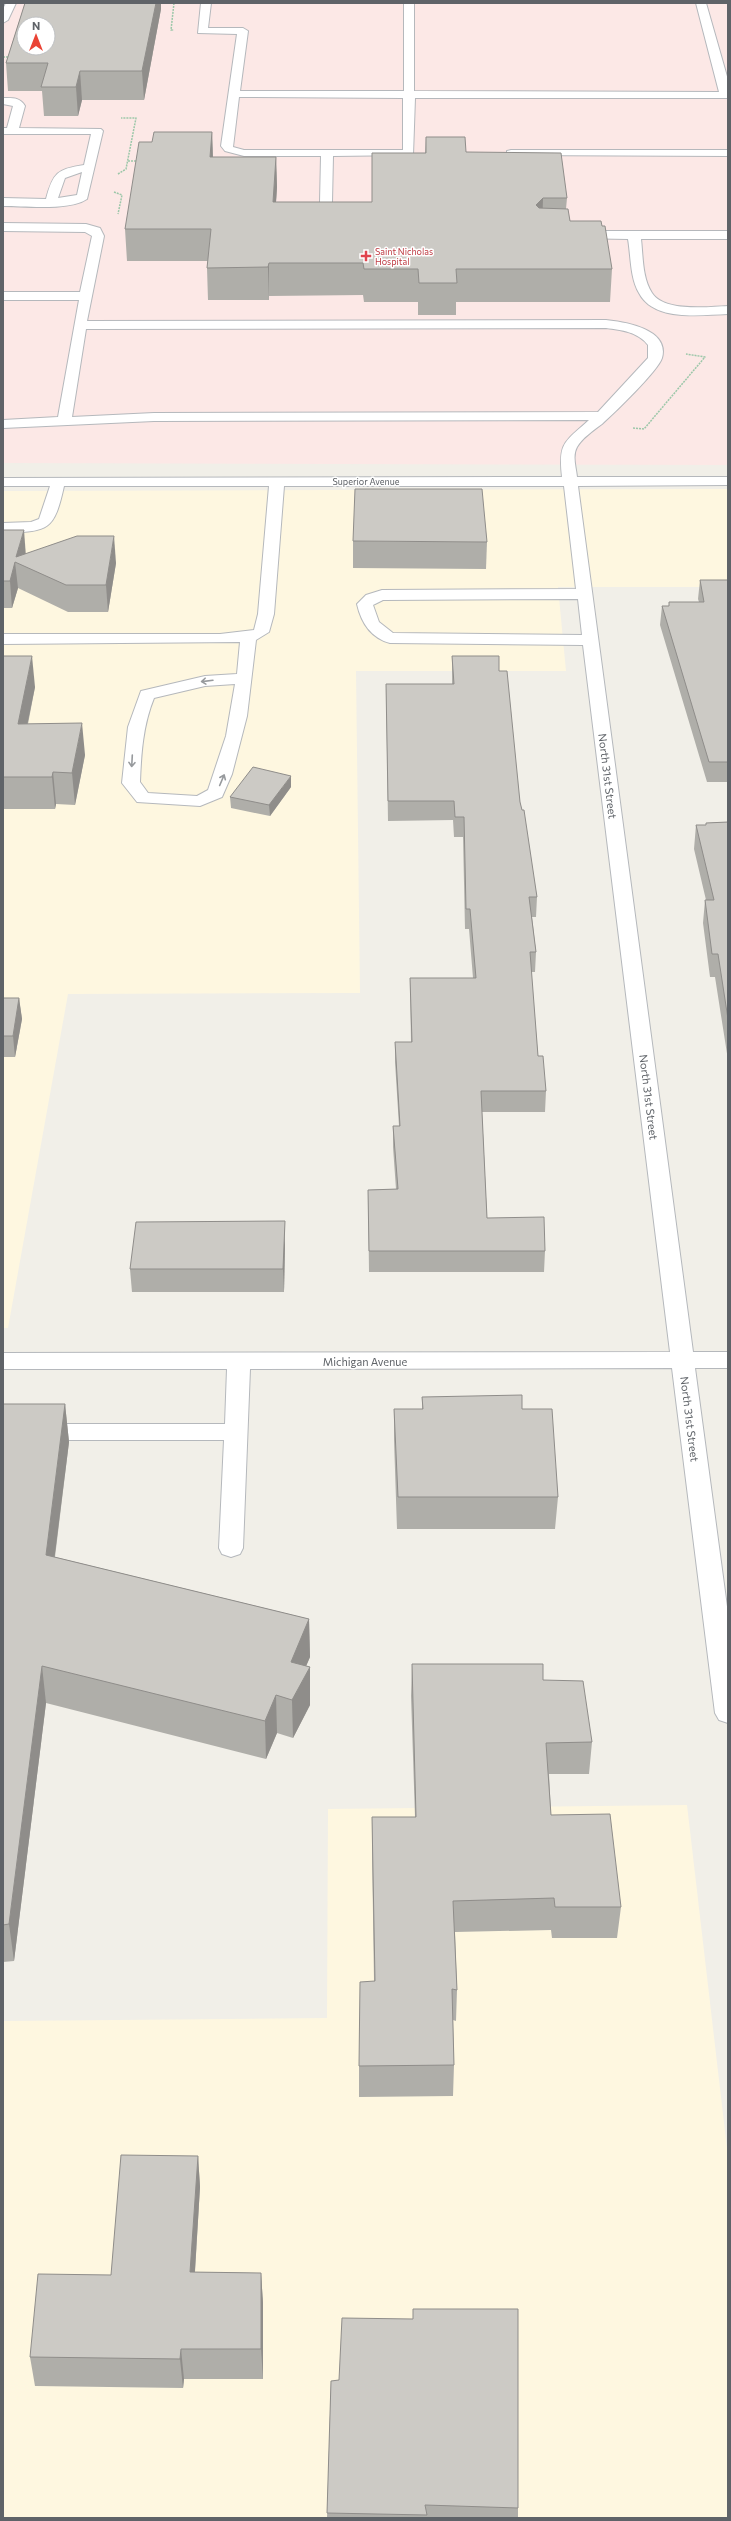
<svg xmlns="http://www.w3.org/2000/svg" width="731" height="2521" viewBox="0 0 731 2521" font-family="Commissioner,sans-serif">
<rect width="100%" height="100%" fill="#f1efe8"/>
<g fill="#fef7e0">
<polygon points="728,489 728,587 558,587 566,671 356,671 360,993 68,994 8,1328 3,1328 3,491"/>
<polygon points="687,1805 728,2157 728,2518 3,2518 3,2021 327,2018 328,1809"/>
</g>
<path fill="#fce8e6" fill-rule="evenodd" d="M3 3H728V465L3 463ZM24 24H48V48H24Z"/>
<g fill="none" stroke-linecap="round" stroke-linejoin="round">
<g stroke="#b5b8bc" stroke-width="2">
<g id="minor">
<polygon points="6,3 16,3 8,20 3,23 3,9"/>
<path d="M201 3H211L208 28H243L248 31 240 91H404V3H414V91L719 92 696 3H706L728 80V98H415L413 155 333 156 332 202 326 206 320 202 321 156H244L225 151 221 146 237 34 198 33ZM239 97 403 98V150H244L233 147Z"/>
<path d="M3 98C12 98 20 97 25 106L19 128 101 129 103 131 87 199C70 211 24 206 3 206V198L46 199C53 173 57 169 84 165L91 134H3V128H7L13 106 3 104ZM82 172 77 195 58 198 65 178Z"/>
<polygon points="511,150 728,150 728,156 507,155 507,151"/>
<path d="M3 223 86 224 100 228 104 236 87 321 606 320C625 322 670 329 662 358 658 371 614 413 602 424 594 430 582 438 577 447 572 456 576 467 577 477H728V485L578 486 693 1352H728V1368H695L728 1614V1723L719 1720 715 1713 672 1368 250 1369 243 1548 240 1554 231 1557 222 1554 219 1548 224 1440H3V1424H225L227 1369H3V1353L670 1352 583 645 390 643C371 638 361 622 357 604L366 595 382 590 576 589 564 486H284L274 614 269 632 256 640 247 716 232 774 222 797 200 806 137 802 122 783 128 727 141 691 205 676 237 674 240 642 3 644V634H220L254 630 258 614 269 486H64C54 532 48 531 3 533V523L31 522 39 519 50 486H3V478L562 477C558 442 565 442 589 420L154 421 3 428V420L58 417 79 300H3V292H80L92 236 85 232 3 231ZM606 328C622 330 638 332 648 345V358L598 412 154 413 72 417 86 329ZM578 599 582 635 393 633 379 622 373 605 383 600ZM235 684 226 736 208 790 197 796 148 793 140 782C141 754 143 725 154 698L205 686Z"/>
<path d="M577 231H728V239H641C643 255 642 278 652 293 664 312 708 307 728 306V314C701 315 654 322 639 293 630 278 631 256 628 239L573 238 571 235Z"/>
</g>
</g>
<g stroke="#9cc7a9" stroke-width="1.5" stroke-dasharray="2 1" stroke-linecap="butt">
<polyline points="159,3 178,3"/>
<polyline points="174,3 171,30 174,30"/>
<polyline points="3,57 11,57"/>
<polyline points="128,161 139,161"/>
<polyline points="118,174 126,169 136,118 121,118"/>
<polyline points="114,192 122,195 118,214"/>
<polyline points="633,428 644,429 705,357 686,354"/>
</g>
<use href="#minor" fill="#fff" fill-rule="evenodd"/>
</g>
<g fill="#afaea9">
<polygon points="25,3 161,3 161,9 144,100 82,100 78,116 44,116 42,91 8,91 6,63"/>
<polygon points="212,132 213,157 276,157 277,187 276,202 372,202 425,153 426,137 466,152 567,198 566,209 570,221 612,269 610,302 456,302 456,315 418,315 418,302 364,302 363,295 269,296 269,300 208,300 207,268 208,261 127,261 125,229 152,142"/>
<polygon points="3,530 26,554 116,563 108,612 68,612 18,588 12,608 3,608"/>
<polygon points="353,541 487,542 486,569 353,568"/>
<polygon points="700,580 728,580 728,782 707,782 660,625 662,606 669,606 669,602 699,602 698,599"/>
<polygon points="3,656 35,687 28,724 85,755 75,805 56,804 55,809 3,809"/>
<polygon points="452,656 499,671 520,802 537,897 536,917 532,917 536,952 535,972 531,972 538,1056 546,1091 545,1112 482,1112 487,1218 545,1251 544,1272 369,1272 368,1190 396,1189 393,1147 393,1126 399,1126 395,1062 395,1042 411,1042 410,978 473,978 469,929 465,929 463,837 454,837 453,820 388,821 386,684 452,684"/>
<polygon points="291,787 270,816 231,808 230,797"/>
<polygon points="728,822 728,1060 715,977 710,977 703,923 705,900 706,900 694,849 696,825 706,825 706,823"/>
<polygon points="3,998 19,998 22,1019 15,1057 3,1057"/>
<polygon points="285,1244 284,1292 132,1292 130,1269"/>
<polygon points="422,1397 522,1409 558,1497 555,1529 397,1529 394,1440 394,1409 422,1409"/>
<polygon points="3,1404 65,1404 69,1442 55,1557 309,1619 310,1657 306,1666 310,1667 310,1705 293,1738 277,1733 266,1759 46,1703 14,1961 3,1962"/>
<polygon points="412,1664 543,1680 592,1742 589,1774 549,1774 551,1815 621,1907 617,1938 552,1938 551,1930 455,1932 457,1990 456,2021 453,2020 454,2065 453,2096 359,2097 359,2066 374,1981 372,1849 372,1817 415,1817 411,1696"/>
<polygon points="198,2156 200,2187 195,2272 261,2273 263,2303 263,2379 184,2379 183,2388 35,2386 30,2357 111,2275"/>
<polygon points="331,2381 518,2508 518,2518 327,2518"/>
</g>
<g fill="#8f8d8a">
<polygon points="156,3 161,3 161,9 144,100 142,71"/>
<polygon points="80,71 82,100 78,116 76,87"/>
<polygon points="212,132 213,162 210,157"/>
<polygon points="276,157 277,187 274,233 273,202"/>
<polygon points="543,198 542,230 536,205"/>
<polygon points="269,263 269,300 268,267"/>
<polygon points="24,530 26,557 16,557"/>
<polygon points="114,536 116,563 108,612 106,585"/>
<polygon points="15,562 18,588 12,608 10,581"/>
<polygon points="32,656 35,687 21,755 18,724"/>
<polygon points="82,723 85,755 75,805 72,773"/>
<polygon points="53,772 56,804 55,809 52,777"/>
<polygon points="291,776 291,787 270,816 269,805"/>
<polygon points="19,998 22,1019 15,1057 13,1036"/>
<polygon points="285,1221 285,1244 284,1292 283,1269"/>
<polygon points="65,1404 69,1442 50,1593 46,1555"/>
<polygon points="309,1619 310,1657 292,1699 291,1662"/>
<polygon points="42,1666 46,1703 14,1961 9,1924"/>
<polygon points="310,1667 310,1705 293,1738 292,1700"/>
<polygon points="276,1695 277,1733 266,1759 265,1721"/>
<polygon points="198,2156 200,2187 193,2302 190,2272"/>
<polygon points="261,2273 263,2303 263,2379 261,2349"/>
<polygon points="181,2349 184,2379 183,2388 180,2359"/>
</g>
<g fill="#cccac5" stroke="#8f8d8a" fill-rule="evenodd">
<path d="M25 3H156L142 71H80L76 87H41L48 63H6ZM24 24H48V48H24Z"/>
<polygon points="154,132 212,132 210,157 276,157 273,202 372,202 372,153 426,153 426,137 465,137 466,152 561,153 567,198 543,198 536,205 539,208 568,209 570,221 601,221 602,226 605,226 612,269 456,269 457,283 419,283 418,269 364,269 363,263 269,263 268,267 207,268 211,229 125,229 139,142 152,142"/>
<polygon points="355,489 482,489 487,542 353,541"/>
<polygon points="3,530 24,530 16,557 77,536 114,536 106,585 66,585 15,562 10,581 3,581"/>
<polygon points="700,580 728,580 728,762 709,762 662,606 669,606 669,602 704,602"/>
<polygon points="3,656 32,656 18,724 82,723 72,773 53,772 52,777 3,777"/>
<polygon points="452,656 499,656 499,671 507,671 520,802 522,810 524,810 537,897 529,897 536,952 530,952 538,1056 543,1056 546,1091 481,1091 487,1218 544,1217 545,1251 369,1251 368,1190 398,1189 393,1126 400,1126 395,1042 412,1042 410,978 476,978 470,909 466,909 464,817 455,817 454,801 388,801 386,684 454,684"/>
<polygon points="253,767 291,776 269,805 230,797"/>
<polygon points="728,822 728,1019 718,954 712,954 705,900 714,900 696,825 706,825 706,823"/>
<polygon points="3,998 19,998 13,1036 3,1036"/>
<polygon points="285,1221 283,1269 130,1269 136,1222"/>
<polygon points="522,1395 522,1409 552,1409 558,1497 398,1497 394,1409 423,1409 422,1397"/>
<polygon points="3,1404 65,1404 46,1555 309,1619 291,1662 310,1667 292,1700 276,1695 265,1721 42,1666 9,1924 3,1925"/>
<polygon points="412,1664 543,1664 543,1680 583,1681 592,1742 546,1743 551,1815 610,1814 621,1907 555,1907 554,1898 453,1901 457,1990 452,1989 454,2065 359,2066 360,1982 375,1981 372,1817 416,1817"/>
<polygon points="121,2155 198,2156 190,2272 261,2273 261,2349 181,2349 180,2359 30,2357 38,2274 111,2275"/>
<polygon points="413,2309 518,2309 518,2508 425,2505 427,2515 327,2513 331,2381 339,2380 342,2318 413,2319"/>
</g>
<defs><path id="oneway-shaft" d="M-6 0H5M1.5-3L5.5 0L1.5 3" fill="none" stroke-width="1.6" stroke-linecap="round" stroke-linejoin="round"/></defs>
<g stroke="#979a9d">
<use href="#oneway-shaft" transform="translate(207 681) rotate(173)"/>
<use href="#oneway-shaft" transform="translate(132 761) rotate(93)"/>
<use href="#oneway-shaft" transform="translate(222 780) rotate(-67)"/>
</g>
<path fill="#e0444e" stroke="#fff" stroke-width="1.5" d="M364 250h4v4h4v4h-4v4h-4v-4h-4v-4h4z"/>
<g text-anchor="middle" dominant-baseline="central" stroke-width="3" stroke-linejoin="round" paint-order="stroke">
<g font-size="9" fill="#be3a42" stroke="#fff" text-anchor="start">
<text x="375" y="251">Saint Nicholas<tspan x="375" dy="10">Hospital</tspan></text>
</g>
<g font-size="9" fill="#5f6368" stroke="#fff">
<text x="366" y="481">Superior Avenue</text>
</g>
<g font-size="11" fill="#5f6368" stroke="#fff">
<text transform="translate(608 776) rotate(83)">North 31st Street</text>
<text transform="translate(649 1097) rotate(83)">North 31st Street</text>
<text x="365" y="1361">Michigan Avenue</text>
<text transform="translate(690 1419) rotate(83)">North 31st Street</text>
</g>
</g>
<rect width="731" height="2521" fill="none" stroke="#5f6368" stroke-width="8"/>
<g transform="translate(36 36)"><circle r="19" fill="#ffffff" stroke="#bfc1c3"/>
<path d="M0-3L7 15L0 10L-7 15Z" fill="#ea4335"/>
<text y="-6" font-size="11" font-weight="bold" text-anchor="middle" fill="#5f6368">N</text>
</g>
</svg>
